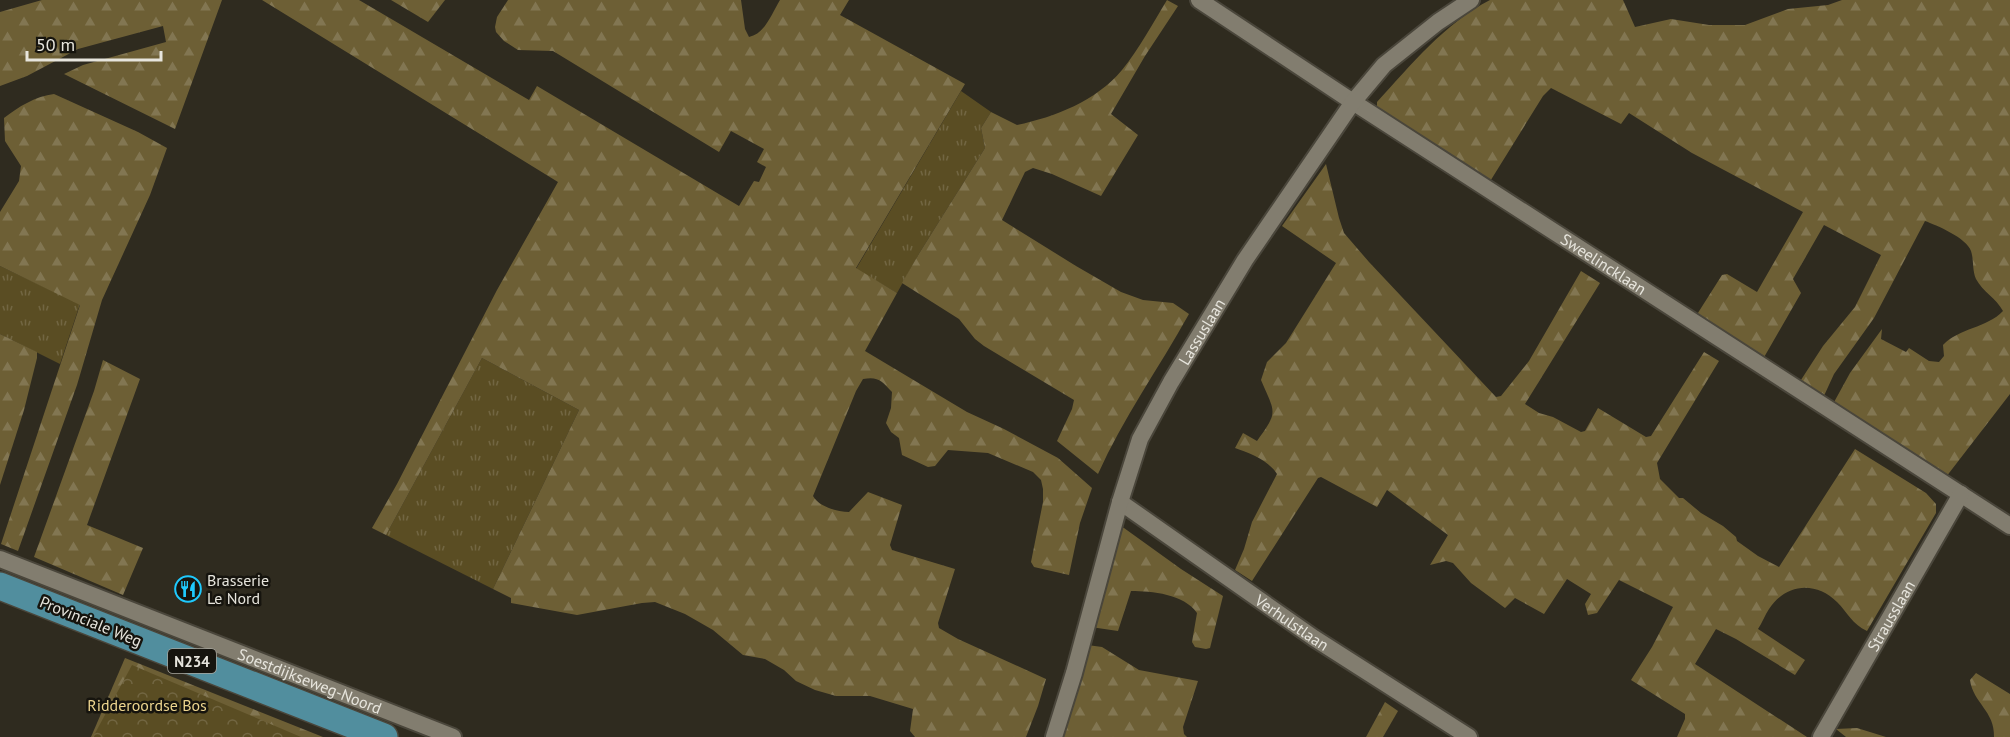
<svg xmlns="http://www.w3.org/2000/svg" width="2010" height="737" viewBox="0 0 2010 737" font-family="'PT Sans',sans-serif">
<defs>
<pattern id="grass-tufts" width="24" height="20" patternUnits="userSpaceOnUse" patternTransform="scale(1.5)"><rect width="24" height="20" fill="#5a4d23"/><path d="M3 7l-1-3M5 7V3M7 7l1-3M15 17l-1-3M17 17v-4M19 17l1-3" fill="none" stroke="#726642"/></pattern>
<pattern id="forest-firs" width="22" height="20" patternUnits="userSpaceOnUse" patternTransform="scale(1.5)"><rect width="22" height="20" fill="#6d5f35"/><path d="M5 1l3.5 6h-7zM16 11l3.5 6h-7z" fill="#827652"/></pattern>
<pattern id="park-crowns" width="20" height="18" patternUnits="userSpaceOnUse" patternTransform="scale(1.5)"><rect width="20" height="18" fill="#5a4d23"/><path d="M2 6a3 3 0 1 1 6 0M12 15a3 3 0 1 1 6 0" fill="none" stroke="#726642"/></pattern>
</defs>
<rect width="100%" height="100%" fill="#2f2b1f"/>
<g fill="url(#grass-tufts)">
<polygon points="961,91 991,112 981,128 985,148 920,252 897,293 856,269"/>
<polygon points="0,266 80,304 60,364 0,334"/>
<polygon points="482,358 579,410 493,589 386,535"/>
</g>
<g fill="url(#forest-firs)">
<polygon points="42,0 222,0 175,129 64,74 83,65 166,42 163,26 78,49 27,76 0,86 0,12"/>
<path d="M262 0H359L529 100 537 86 739 206 754 181 759 182 766 167 757 162 764 149 731 131 719 152 553 51 518 50 504 41 496 32 495 27 497 17 508 0H741L745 29 749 37C765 34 772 13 780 0H849L840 15 965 84 856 268 897 293 865 351 967 412 1004 429 1058 458 1092 488 1080 523 1069 575 1034 567 1031 562 1043 502V489L1041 480 1033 472 988 453 948 450 935 466 928 467 902 455 899 438 891 432 886 423 891 408 892 392C882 381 878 376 863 379L856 391 813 496C819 507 838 512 849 512L868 492 902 505 890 545 892 550 955 569 938 623 939 628 958 639 1046 679 1038 706 1026 737H915L910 731 913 709 870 696H836L815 690 796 681 784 670 765 659 743 655 713 630 685 614 655 602 642 603 577 615 511 603V598L493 589 579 410 482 358 386 535 372 528 397 484 497 290 558 182Z"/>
<polygon points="391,0 445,0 428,22"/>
<path d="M1167 0 1178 6 1145 56 1111 114 1138 135 1101 196 1052 174 1033 168 1025 172 1002 220 1076 266 1121 292 1143 300 1173 303 1189 314C1159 368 1123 418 1098 474L1057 441 1072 409 1074 400 984 346 975 339 959 319 902 283 920 252 985 148 981 128 991 112 1017 125C1055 117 1096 101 1122 70 1139 49 1153 23 1167 0Z"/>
<path d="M1490 0H1623L1635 27 1671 19 1709 25H1745L1788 9 1828 5 1842 0H2010V394L1946 477 1833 404 1850 373 1882 329 1881 339 1906 352 1909 348 1929 361 1939 362 1944 356 1943 345C1959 328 1987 328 2003 311 1996 298 1983 292 1976 279 1972 270 1974 260 1971 251 1967 238 1936 225 1925 221L1874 318 1834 374 1823 398 1799 383 1823 346 1855 307 1881 255 1824 225 1793 279 1801 293 1763 359 1696 316 1722 275 1727 274 1757 292 1803 212 1692 153 1629 113 1621 124 1551 88 1543 96 1489 183 1377 108V102C1411 65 1445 23 1490 0Z"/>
<path d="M54 94 138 132 167 148 150 195 102 300 77 385 18 551 1 544 80 305 0 266V212L19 181 21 166 5 141 4 118C18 107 36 96 54 94Z"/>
<path d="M1326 164 1339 218 1344 233 1369 262 1496 397 1501 396 1529 361 1581 271 1600 283 1525 404 1539 413 1553 417 1581 432 1585 431 1598 408 1646 437 1651 436 1704 352 1719 361 1657 463 1660 479 1679 498H1683L1701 513 1723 526 1736 537 1737 541 1758 556 1779 567 1855 449 1926 493 1936 504V513L1867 631C1852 624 1848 613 1837 602 1816 581 1786 583 1769 609 1765 615 1762 623 1758 629L1805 660 1795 675 1736 639 1716 629 1695 664 1807 737H1677L1685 719V714L1631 680 1652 647 1673 607 1619 580 1597 613 1588 615 1585 604 1591 594 1567 579 1544 614 1515 598 1505 608 1471 583 1453 563 1446 561 1430 565 1448 535 1387 490 1377 507 1321 477 1318 478 1252 581 1235 570 1244 549 1252 522 1277 474C1268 460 1250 453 1235 448L1243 433 1257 441C1279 411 1275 413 1261 380L1267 362 1286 343 1336 263 1282 226Z"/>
<polygon points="0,334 37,352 37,358 24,410 0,485"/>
<polygon points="103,360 140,379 87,525 143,548 123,595 34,557 94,391"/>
<path d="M1116 526 1124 528 1181 569 1223 596 1210 648 1206 649 1195 647 1192 642 1197 613C1184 594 1152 591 1131 591L1118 631 1084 626Z"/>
<polygon points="1080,644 1102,647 1139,670 1198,681 1183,727 1184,734 1187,737 1051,737"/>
<polygon points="125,658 323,737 91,737"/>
<path d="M1976 673 2010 694V737H1994C1995 711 1973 703 1970 680Z"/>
<polygon points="1385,702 1398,711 1383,737 1366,737"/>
<polygon points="1857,728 1886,737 1846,737 1836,729"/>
</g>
<polygon fill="url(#park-crowns)" points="132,665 301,737 93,737"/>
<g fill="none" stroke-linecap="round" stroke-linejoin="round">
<g stroke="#4a463b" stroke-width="20">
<g id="street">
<path id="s1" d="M1199 0 1353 102 2010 526"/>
<path id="s2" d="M1120 502 1314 638 1469 737"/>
<path id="s3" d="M0 559 453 737"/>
<path id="s4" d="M1054 737 1074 673 1120 502 1140 439 1171 382 1245 260 1353 102 1384 65 1438 22 1471 0"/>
<path id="s5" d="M1821 737 1961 494"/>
</g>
</g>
<g stroke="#4a463b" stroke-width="30">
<polyline id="primary" points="0,586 384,737"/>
</g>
<use href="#street" stroke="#827d6f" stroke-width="16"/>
<use href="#primary" stroke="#518e9e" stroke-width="27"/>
</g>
<defs>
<g id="restaurant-ring" transform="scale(1.35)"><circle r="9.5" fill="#16140e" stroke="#1fc9fd" stroke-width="1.5"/><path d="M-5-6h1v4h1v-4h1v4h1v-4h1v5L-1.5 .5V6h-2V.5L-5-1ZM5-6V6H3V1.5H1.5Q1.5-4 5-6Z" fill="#1fc9fd"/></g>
</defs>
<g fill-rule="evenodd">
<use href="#restaurant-ring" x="188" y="589"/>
</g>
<g text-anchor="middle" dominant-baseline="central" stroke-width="5" stroke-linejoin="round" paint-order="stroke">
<rect fill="#16140e" stroke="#a8a69f" stroke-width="1.5" x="168" y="649" width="48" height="24" rx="4.5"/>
<g font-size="15" font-weight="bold" fill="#e7e5dd">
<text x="192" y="661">N234</text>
</g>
<g font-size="16" fill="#e7e5dd" stroke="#16140e">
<text stroke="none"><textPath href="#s1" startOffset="483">Sweelincklaan</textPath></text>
<text stroke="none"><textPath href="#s4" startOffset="434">Lassuslaan</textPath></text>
<text stroke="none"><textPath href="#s5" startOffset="140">Strausslaan</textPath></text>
<text transform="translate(91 621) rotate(22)">Provinciale Weg</text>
<text stroke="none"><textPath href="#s2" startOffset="210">Verhulstlaan</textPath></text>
<text stroke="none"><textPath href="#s3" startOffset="333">Soestdijkseweg-Noord</textPath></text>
</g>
<g font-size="16" fill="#e7e5dd" stroke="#16140e" text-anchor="start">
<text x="207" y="580">Brasserie<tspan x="207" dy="18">Le Nord</tspan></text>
</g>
<g font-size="16" fill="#ecd48e" stroke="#16140e">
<text x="147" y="705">Ridderoordse Bos</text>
</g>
</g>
<path d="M27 51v9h134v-9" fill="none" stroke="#e7e5dd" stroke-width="3"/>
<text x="36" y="51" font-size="18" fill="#e7e5dd" stroke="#16140e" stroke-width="4.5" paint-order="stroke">50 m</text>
</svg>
